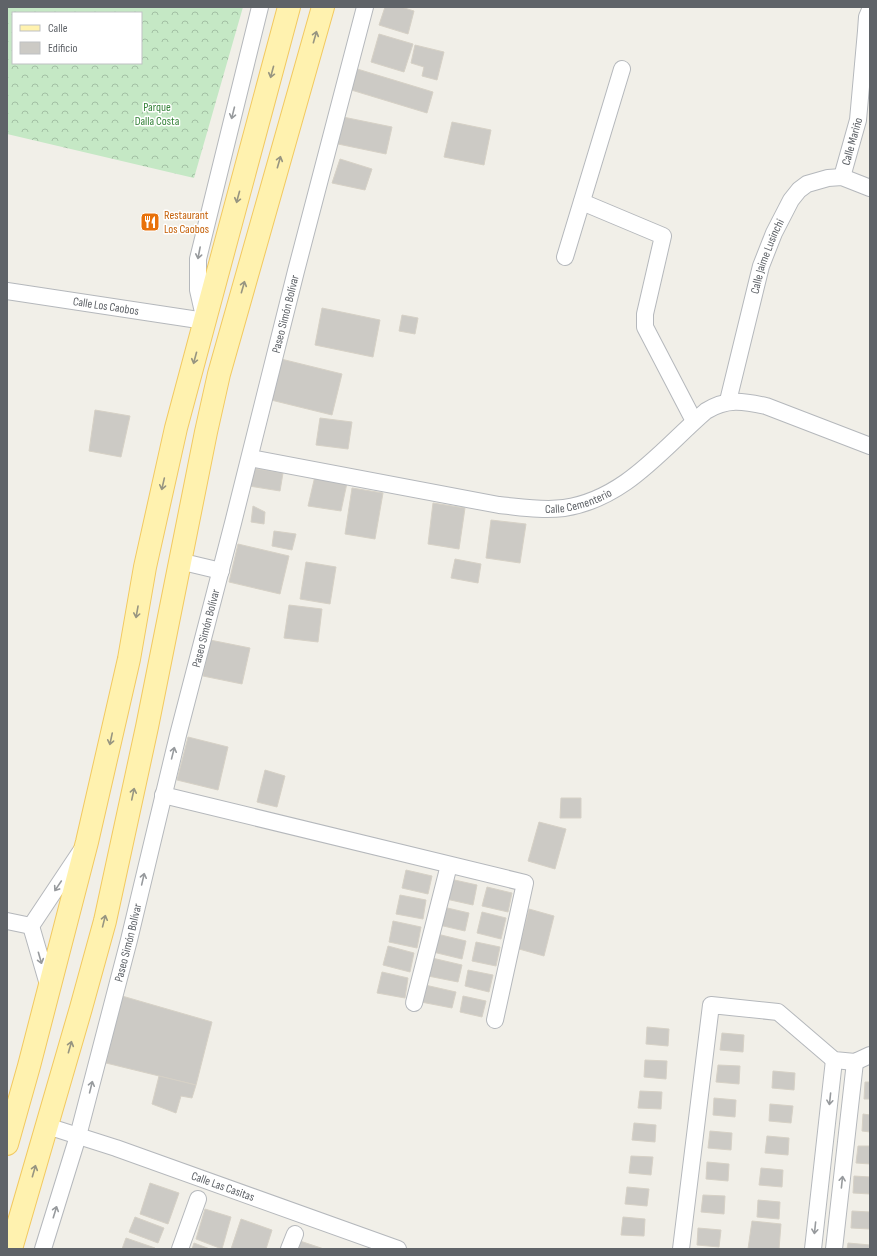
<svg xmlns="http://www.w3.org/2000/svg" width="877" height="1256" viewBox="0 0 877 1256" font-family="'Sofia Sans Condensed',sans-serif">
<defs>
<pattern id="forest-crowns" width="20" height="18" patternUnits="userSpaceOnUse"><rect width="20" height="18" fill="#c5e8c5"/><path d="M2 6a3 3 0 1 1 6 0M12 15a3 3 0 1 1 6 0" fill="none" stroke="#a3c0a4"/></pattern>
</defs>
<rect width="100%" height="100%" fill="#f1efe8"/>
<path fill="url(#forest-crowns)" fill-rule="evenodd" d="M7 7H243L194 178 7 134ZM13 13H141V63H13Z"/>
<g fill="#cccac5" stroke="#d6d1c6">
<polygon points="385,7 401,7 414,11 408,34 379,25"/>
<polygon points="379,34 413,44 404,72 371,62"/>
<polygon points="415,45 444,52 437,80 422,76 424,67 411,63"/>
<polygon points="354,68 433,92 427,113 348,89"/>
<polygon points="343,117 392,127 386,154 338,144"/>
<polygon points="452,122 491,130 484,165 444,157"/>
<polygon points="340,159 372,169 365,190 332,183"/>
<polygon points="322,308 380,320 373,357 315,345"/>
<polygon points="402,315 418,318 415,334 399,331"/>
<polygon points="277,358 342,374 332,415 267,399"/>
<polygon points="95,410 130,416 121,457 89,451"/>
<polygon points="320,418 352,422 348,449 316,445"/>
<polygon points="252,468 283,473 280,491 249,486"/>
<polygon points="315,476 347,483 341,511 308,506"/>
<polygon points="352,488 383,493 375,539 345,534"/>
<polygon points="433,503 465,508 459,549 428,544"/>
<polygon points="253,506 265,512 264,524 251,522"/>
<polygon points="491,520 526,524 520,563 486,558"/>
<polygon points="274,531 296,534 292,550 272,546"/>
<polygon points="238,544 289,556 280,594 229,582"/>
<polygon points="455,559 481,564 478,583 451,578"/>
<polygon points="306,562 336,567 330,604 300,599"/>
<polygon points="289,605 322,609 318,642 284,638"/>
<polygon points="210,640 250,648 242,684 203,676"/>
<polygon points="188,737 228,747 218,790 177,780"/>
<polygon points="265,770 285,776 277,807 257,802"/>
<polygon points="561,798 581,798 581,818 560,818"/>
<polygon points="539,822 566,829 555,869 528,861"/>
<polygon points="406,870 432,876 428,894 402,888"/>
<polygon points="450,879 477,885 473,905 446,899"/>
<polygon points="487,887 512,893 508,912 482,906"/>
<polygon points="400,895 426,900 423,919 396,914"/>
<polygon points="443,907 469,913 465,931 439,925"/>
<polygon points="529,909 554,916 544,956 519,949"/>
<polygon points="482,912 506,918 501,939 477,933"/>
<polygon points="393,921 421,927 417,948 389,942"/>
<polygon points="437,934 466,941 462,959 433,952"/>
<polygon points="476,942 500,947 496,966 472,961"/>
<polygon points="388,946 414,953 410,972 383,965"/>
<polygon points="432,958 462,965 458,982 428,976"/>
<polygon points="468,970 493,975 489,992 465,986"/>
<polygon points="382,972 408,978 405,998 377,993"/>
<polygon points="425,985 456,992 452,1008 421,1002"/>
<polygon points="122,996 212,1022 196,1085 106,1063"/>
<polygon points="463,996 486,1001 482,1017 460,1012"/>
<polygon points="647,1027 669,1029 668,1046 646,1044"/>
<polygon points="722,1033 744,1035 743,1052 720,1050"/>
<polygon points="645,1060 667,1061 666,1079 644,1077"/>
<polygon points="718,1065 740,1066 739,1084 716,1082"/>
<polygon points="773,1071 795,1073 794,1090 772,1088"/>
<polygon points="159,1076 196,1085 192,1098 181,1096 176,1113 152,1104"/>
<polygon points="865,1082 870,1082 870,1099 864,1099"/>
<polygon points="640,1091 662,1092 661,1109 638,1108"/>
<polygon points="714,1098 736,1100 735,1117 713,1115"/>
<polygon points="770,1104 793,1106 791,1123 769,1121"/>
<polygon points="863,1114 870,1115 870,1132 862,1131"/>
<polygon points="634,1123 656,1125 655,1142 632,1140"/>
<polygon points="710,1131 732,1133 731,1150 708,1148"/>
<polygon points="767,1136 789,1138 788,1155 765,1153"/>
<polygon points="858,1146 870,1146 870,1164 856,1163"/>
<polygon points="631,1156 653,1157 651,1175 629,1173"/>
<polygon points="707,1162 729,1164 728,1181 706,1179"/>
<polygon points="761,1168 783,1170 782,1187 759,1185"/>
<polygon points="854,1176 870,1177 870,1194 853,1193"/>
<polygon points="150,1183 179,1193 168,1224 140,1214"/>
<polygon points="627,1187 649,1189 647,1206 625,1204"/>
<polygon points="703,1195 725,1196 724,1214 701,1212"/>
<polygon points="758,1200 780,1202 779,1219 757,1217"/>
<polygon points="205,1209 231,1217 222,1249 196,1239"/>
<polygon points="852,1211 870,1212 870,1229 851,1228"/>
<polygon points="135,1217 164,1228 158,1243 129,1232"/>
<polygon points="623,1217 645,1219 644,1236 621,1235"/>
<polygon points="241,1219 272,1230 266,1249 231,1249"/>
<polygon points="752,1221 781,1224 779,1249 748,1249"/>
<polygon points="698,1228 721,1230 719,1247 697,1245"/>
<polygon points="126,1238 155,1248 155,1249 122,1249"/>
<polygon points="300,1241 324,1249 298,1249"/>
<polygon points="194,1243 210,1249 192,1249"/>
<polygon points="848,1243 870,1245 869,1249 847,1249"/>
</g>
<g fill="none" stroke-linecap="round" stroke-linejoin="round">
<g stroke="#b5b8bc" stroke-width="18">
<g id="minor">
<path id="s1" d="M842 177 858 120 866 31 867 17 870 10"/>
<polyline points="582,202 663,236 645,314 645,327 694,421"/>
<polyline points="565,257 622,69"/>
<path id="s2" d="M7 291 205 321 198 290V259L260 7"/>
<path id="s3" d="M728 401 761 266 774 233 791 200 799 190 807 184 828 178 842 177 870 188"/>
<path id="s4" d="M250 458 499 505C520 507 542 511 564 508 625 499 662 449 706 411 727 398 743 401 766 406L870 446"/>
<polyline points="179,561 221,571"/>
<polyline points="163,795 525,883 495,1020"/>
<polyline points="7,921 31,926"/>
<polyline points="31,926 81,851"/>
<polyline points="31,926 49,988"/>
<polyline points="414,1003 449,865"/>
<path id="s5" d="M47 1126 116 1148 398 1249"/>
<path id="s6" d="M43 1249 78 1136 129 940 178 735 233 523 296 271 365 7"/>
<polyline points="180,1249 198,1199"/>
<polyline points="289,1249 295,1234"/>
<polyline points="681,1249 711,1005 778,1012 834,1060 855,1062 870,1055"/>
<polyline points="813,1249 834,1060"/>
<polyline points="834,1249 855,1062"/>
</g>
</g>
<g stroke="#f2c960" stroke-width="24">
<g id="primary">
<polyline points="7,1144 29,1066 87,842 129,659 145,567 176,428 289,7"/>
<polyline points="11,1249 81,1008 105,921 147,727 206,432 219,374 323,7"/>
</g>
</g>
<use href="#minor" stroke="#fff" stroke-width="16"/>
<use href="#primary" stroke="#fff2af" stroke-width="22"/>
</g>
<defs><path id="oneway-shaft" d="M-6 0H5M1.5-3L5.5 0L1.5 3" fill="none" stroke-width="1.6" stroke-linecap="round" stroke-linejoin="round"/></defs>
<g stroke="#979581">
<use href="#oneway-shaft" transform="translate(315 37) rotate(-74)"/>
<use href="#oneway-shaft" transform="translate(272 72) rotate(105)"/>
<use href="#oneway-shaft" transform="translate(279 162) rotate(-74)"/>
<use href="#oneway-shaft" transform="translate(238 197) rotate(105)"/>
<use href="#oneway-shaft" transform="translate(243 287) rotate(-74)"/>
<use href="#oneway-shaft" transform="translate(195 358) rotate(105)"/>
<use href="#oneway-shaft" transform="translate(163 484) rotate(103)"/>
<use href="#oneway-shaft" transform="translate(137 612) rotate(100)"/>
<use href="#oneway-shaft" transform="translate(111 739) rotate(102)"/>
<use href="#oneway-shaft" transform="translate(133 794) rotate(-78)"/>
<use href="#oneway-shaft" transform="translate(104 921) rotate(-76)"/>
<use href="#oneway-shaft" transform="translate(70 1047) rotate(-74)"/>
<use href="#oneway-shaft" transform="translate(34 1171) rotate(-74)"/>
</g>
<g stroke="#979a9d">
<use href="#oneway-shaft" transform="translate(233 113) rotate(104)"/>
<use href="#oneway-shaft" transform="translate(199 253) rotate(101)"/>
<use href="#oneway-shaft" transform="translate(173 753) rotate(-76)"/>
<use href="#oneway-shaft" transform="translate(143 879) rotate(-77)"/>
<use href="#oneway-shaft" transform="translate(58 886) rotate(124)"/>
<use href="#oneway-shaft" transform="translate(40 958) rotate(74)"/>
<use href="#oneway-shaft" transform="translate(91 1087) rotate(-76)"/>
<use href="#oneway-shaft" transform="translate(830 1099) rotate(96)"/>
<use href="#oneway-shaft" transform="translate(842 1182) rotate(-84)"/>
<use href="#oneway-shaft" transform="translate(55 1212) rotate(-73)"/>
<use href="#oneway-shaft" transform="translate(815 1228) rotate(96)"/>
</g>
<defs>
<g id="restaurant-square" transform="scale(1)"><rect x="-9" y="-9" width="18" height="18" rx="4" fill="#e8710a" stroke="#fff"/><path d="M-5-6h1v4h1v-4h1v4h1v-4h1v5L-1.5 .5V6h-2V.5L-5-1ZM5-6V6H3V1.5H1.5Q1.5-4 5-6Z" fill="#fff"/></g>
</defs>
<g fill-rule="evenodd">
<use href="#restaurant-square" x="150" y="222"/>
</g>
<g text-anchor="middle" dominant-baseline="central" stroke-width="3" stroke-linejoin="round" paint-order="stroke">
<g font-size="12" fill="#348238" stroke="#fff">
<text x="157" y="107">Parque<tspan x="157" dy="14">Dalla Costa</tspan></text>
</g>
<g font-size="12" fill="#5f6368" stroke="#fff">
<text stroke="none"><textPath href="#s1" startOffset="37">Calle Mariño</textPath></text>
<text stroke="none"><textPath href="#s3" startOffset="150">Calle Jaime Lusinchi</textPath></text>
<text stroke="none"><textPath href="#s2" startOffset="100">Calle Los Caobos</textPath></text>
<text stroke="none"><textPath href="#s6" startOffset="966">Paseo Simón Bolívar</textPath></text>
<text stroke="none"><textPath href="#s4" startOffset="334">Calle Cementerio</textPath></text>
<text stroke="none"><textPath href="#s6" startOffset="642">Paseo Simón Bolívar</textPath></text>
<text stroke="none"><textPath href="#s6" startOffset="318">Paseo Simón Bolívar</textPath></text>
<text stroke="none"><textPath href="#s5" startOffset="186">Calle Las Casitas</textPath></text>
</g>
<g font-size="12" fill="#c56008" stroke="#fff" text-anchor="start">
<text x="164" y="215">Restaurant<tspan x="164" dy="14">Los Caobos</tspan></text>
</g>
</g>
<rect width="877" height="1256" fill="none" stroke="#5f6368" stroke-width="16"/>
<rect x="12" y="12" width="130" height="52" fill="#ffffff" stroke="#bfc1c3"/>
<rect x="20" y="25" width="20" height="6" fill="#fff2af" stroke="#bfc1c3"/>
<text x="48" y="32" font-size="12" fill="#5f6368">Calle</text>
<rect x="20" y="42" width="20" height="12" fill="#cccac5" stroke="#bfc1c3"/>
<text x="48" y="52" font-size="12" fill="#5f6368">Edificio</text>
</svg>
